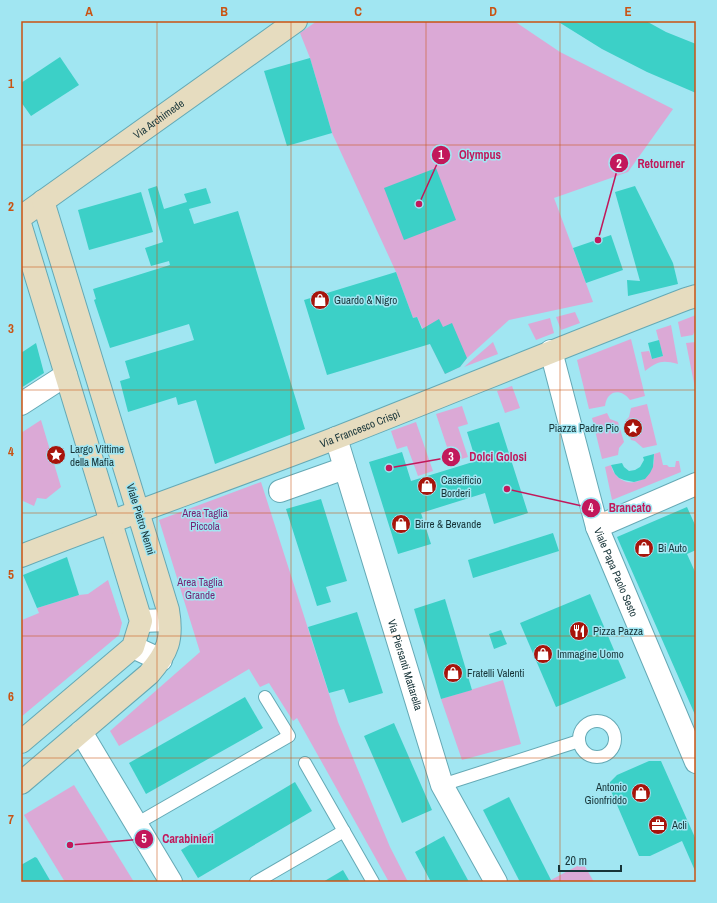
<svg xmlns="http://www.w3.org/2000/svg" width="717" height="903" viewBox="0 0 717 903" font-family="'Archivo Narrow',sans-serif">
<rect width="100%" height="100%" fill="#a1e6f2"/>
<g fill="#dba9d6">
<polygon points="317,21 514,21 560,52 673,109 628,172 554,198 593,302 509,320 467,358 460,367 445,374 417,317 413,318 396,272 332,133 310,58 300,33"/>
<polygon points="575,312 580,323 561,330 556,317"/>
<polygon points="696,315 696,328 693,335 681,337 678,322"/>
<polygon points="550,318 554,333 536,340 528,324"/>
<path d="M671 325 678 364C662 360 658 361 645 371L641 352 649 351 652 359 663 356 656 330Z"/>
<path d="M631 339 645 396 630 400C621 388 607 390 605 406L589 409 577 360Z"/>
<polygon points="493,342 498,354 464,367"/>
<polygon points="696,342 696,393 686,343"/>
<polygon points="512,386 520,408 505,413 497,391"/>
<polygon points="647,404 657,445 643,448 635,441 631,440 626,420 629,417 631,408"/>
<polygon points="462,406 468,424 458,427 468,457 452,462 436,414"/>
<polygon points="607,413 610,419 618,422 624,442 619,448 618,455 602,459 592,418"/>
<polygon points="41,420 61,487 46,499 37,498 34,506 23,501 21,494 21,433"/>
<polygon points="416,422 433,471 418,476 407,446 397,449 391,431"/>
<path d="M660 452 663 465H667L669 467H675L676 461H679L681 472 612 500 605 467 611 465C612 468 613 472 615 474 629 492 657 479 654 454Z"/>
<polygon points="261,482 338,722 390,847 408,882 389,882 297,718 293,721 269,683 260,687 249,669 119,746 110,731 200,652 159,520"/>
<polygon points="108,580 122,623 119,635 21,717 21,618 22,620 39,613 37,608 79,595 88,594"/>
<polygon points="503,680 521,744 462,760 441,699"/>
<polygon points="74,785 134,882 65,882 24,815"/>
<polygon points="583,863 594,882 547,882"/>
</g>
<g fill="#3cd0c7">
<polygon points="557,21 646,21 666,32 696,44 696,93 647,72 602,49"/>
<polygon points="60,57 79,85 31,116 21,102 21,83"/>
<polygon points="310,58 332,133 287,146 264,71"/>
<polygon points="436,168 456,220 404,240 384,188"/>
<polygon points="157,186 164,209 187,202 184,194 206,188 211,203 189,209 194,224 238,211 305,429 215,464 196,400 178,405 176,397 128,412 120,381 130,378 125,361 194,340 189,324 110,348 94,300 96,299 93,289 170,265 169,261 151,266 145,248 163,242 148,189"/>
<polygon points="635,186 673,263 678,284 628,296 627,280 640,281 615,192"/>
<polygon points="141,192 153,232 89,250 78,210"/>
<polygon points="611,235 623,270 586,283 573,248"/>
<polygon points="396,272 413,318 417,317 422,329 439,319 443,327 452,323 467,358 460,367 445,374 430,344 327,375 304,300"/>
<polygon points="659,340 663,356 652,359 648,343"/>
<polygon points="36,343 44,373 21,388 21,353"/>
<polygon points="499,422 528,513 494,524 485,493 421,513 431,544 398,554 369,462 402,452 411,481 476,461 467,432"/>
<polygon points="654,454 653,467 650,473 645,479 634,482 624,480 619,478 615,474 611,465 622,463 624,467 629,471 635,470 640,467 644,460 643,457"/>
<polygon points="321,499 347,581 326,587 331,602 317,606 286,509"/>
<polygon points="687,507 696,527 696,550 687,554 696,574 696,717 617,537"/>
<polygon points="553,533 559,551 473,578 468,560"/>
<polygon points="67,557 79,595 37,608 23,575"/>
<polygon points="590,594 626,678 556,707 520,623"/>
<polygon points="445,599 472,690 441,699 414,609"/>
<polygon points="357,612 383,693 349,703 344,689 329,693 308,627"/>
<polygon points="501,630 507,644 494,649 489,634"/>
<polygon points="245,697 263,728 146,794 129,763"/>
<polygon points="394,723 432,810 402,823 364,736"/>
<polygon points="649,761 661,761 693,833 696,840 696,873 682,841 650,856 639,856 608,784 617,775"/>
<polygon points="295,782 312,811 198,878 181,850"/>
<polygon points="509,797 551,880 547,882 520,882 483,810"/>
<polygon points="444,836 469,882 431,882 415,852"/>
<polygon points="35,857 37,858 51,882 21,882 21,865"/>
<polygon points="343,870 350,882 323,882"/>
</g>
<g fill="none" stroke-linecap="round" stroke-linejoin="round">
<g stroke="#65a9b5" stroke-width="14">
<g id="lane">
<circle cx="597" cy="739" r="18"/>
<polyline points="305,763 373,882"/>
<polyline points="442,785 579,741"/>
<polyline points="136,824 289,736 265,697"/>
<polyline points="256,882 344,831"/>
</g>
</g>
<g stroke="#65a9b5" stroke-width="24">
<g id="street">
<path id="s1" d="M551 351 597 527 696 762"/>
<polyline points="21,404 66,375"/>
<path id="s2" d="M336 438 442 785 496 882"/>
<polyline points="280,491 345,468"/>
<polyline points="597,527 696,484"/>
<polyline points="141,621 169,620"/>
<polyline points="133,647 161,660"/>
<polyline points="81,732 171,882"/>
</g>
</g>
<g stroke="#65a9b5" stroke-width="24">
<g id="secondary">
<path id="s3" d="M21 217 296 21"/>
<polyline points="21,227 141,621 133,647 21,742"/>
<path id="s4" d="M21 556C126 515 232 478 336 438 453 392 569 344 686 299L696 296"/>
<path d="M21 783 149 674C168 652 173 639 168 610L43 201"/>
</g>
</g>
<use href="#lane" stroke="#fff" stroke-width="12"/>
<use href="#street" stroke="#fff" stroke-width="22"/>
<use href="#secondary" stroke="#e6dcbf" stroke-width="22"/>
</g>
<path fill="none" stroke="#c95313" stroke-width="1" stroke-opacity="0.55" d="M157 21V882M291 21V882M426 21V882M560 21V882M21 145H696M21 267H696M21 390H696M21 513H696M21 636H696M21 758H696"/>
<defs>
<g id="shop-disc" transform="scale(1)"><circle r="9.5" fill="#a7140b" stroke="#a1e6f2"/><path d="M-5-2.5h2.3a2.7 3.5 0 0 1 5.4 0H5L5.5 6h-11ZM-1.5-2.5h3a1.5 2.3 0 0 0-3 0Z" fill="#fff"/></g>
<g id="sight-disc" transform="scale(1)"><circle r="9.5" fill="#a7140b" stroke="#a1e6f2"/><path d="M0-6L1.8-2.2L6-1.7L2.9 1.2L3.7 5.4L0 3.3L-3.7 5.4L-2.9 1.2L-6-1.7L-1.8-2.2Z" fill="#fff"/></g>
<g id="restaurant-disc" transform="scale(1)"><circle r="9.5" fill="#a7140b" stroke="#a1e6f2"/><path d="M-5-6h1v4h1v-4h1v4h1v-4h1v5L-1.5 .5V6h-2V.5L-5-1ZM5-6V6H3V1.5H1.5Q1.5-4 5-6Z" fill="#fff"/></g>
<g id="office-disc" transform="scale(1)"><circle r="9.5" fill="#a7140b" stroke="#a1e6f2"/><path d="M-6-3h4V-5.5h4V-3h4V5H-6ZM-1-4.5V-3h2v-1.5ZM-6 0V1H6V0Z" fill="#fff"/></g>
</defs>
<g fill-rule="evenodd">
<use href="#shop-disc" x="320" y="300"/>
<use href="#sight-disc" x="633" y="428"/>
<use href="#sight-disc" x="56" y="455"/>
<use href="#shop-disc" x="427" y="486"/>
<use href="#shop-disc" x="401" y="524"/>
<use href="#shop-disc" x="644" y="548"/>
<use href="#restaurant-disc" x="579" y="631"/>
<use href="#shop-disc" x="543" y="654"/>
<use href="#shop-disc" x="453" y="673"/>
<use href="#shop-disc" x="641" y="793"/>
<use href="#office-disc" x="658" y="825"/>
</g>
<g text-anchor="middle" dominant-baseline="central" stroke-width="3" stroke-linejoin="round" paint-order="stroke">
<g font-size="11" fill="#173438" stroke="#a1e6f2">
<text stroke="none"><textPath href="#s3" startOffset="169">Via Archimede</textPath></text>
<text stroke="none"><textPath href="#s4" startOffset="362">Via Francesco Crispi</textPath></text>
<text transform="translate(141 519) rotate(73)">Viale Pietro Nenni</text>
<text stroke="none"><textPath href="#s1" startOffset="231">Viale Papa Paolo Sesto</textPath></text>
<text stroke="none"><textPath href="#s2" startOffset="237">Via Piersanti Mattarella</textPath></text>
</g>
<g font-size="11" fill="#173438" stroke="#a1e6f2" text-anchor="start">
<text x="334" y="300">Guardo &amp; Nigro</text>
<text x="619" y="428" text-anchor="end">Piazza Padre Pio</text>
<text x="70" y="449">Largo Vittime<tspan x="70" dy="13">della Mafia</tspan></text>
<text x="441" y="480">Caseificio<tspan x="441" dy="13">Borderi</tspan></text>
<text x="415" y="524">Birre &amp; Bevande</text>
<text x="658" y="548">Bi Auto</text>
<text x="593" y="631">Pizza Pazza</text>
<text x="557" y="654">Immagine Uomo</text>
<text x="467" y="673">Fratelli Valenti</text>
<text x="627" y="787" text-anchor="end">Antonio<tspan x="627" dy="13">Gionfriddo</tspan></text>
<text x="672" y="825">Acli</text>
</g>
<g font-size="11" fill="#772474" stroke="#a1e6f2">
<text x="205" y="513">Area Taglia<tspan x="205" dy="13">Piccola</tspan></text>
<text x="200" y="582">Area Taglia<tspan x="200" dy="13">Grande</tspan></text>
</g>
</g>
<path fill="none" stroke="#c2185b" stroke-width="1.5" d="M419 204L441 155M598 240L619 163M389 468L451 457M507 489L591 508M70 845L144 839"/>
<g fill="#c2185b" stroke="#a1e6f2" stroke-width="1.5">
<circle cx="419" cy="204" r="4"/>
<circle cx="598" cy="240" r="4"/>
<circle cx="389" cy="468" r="4"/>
<circle cx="507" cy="489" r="4"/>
<circle cx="70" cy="845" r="4"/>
<circle cx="441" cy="155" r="10"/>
<circle cx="619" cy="163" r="10"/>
<circle cx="451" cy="457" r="10"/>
<circle cx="591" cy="508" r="10"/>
<circle cx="144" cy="839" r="10"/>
</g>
<g font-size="12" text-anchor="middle" font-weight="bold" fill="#fff">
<text x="441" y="159">1</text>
<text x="619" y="168">2</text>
<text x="451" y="461">3</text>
<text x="591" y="512">4</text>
<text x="144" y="843">5</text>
</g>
<g font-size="12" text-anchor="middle" font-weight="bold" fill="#c2185b" stroke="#a1e6f2" stroke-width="3" stroke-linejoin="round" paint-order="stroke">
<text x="480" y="159">Olympus</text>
<text x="661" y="168">Retourner</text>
<text x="498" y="461">Dolci Golosi</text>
<text x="630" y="512">Brancato</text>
<text x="188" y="843">Carabinieri</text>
</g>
<rect width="717" height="903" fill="none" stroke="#a1e6f2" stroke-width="44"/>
<path d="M559 865v6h62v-6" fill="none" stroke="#173438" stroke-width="2"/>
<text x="565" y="865" font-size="12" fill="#173438" stroke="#a1e6f2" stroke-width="3" paint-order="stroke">20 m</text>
<rect x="22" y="22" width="673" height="859" fill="none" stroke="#c95313" stroke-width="1.5"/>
<g font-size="13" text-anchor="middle" font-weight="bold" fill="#c95313">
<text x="89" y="16">A</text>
<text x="224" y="16">B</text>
<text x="358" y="16">C</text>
<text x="493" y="16">D</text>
<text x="628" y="16">E</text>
<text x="11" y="88">1</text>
<text x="11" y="211">2</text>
<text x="11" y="333">3</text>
<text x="11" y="456">4</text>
<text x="11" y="579">5</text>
<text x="11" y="701">6</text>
<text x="11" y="824">7</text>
</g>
</svg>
